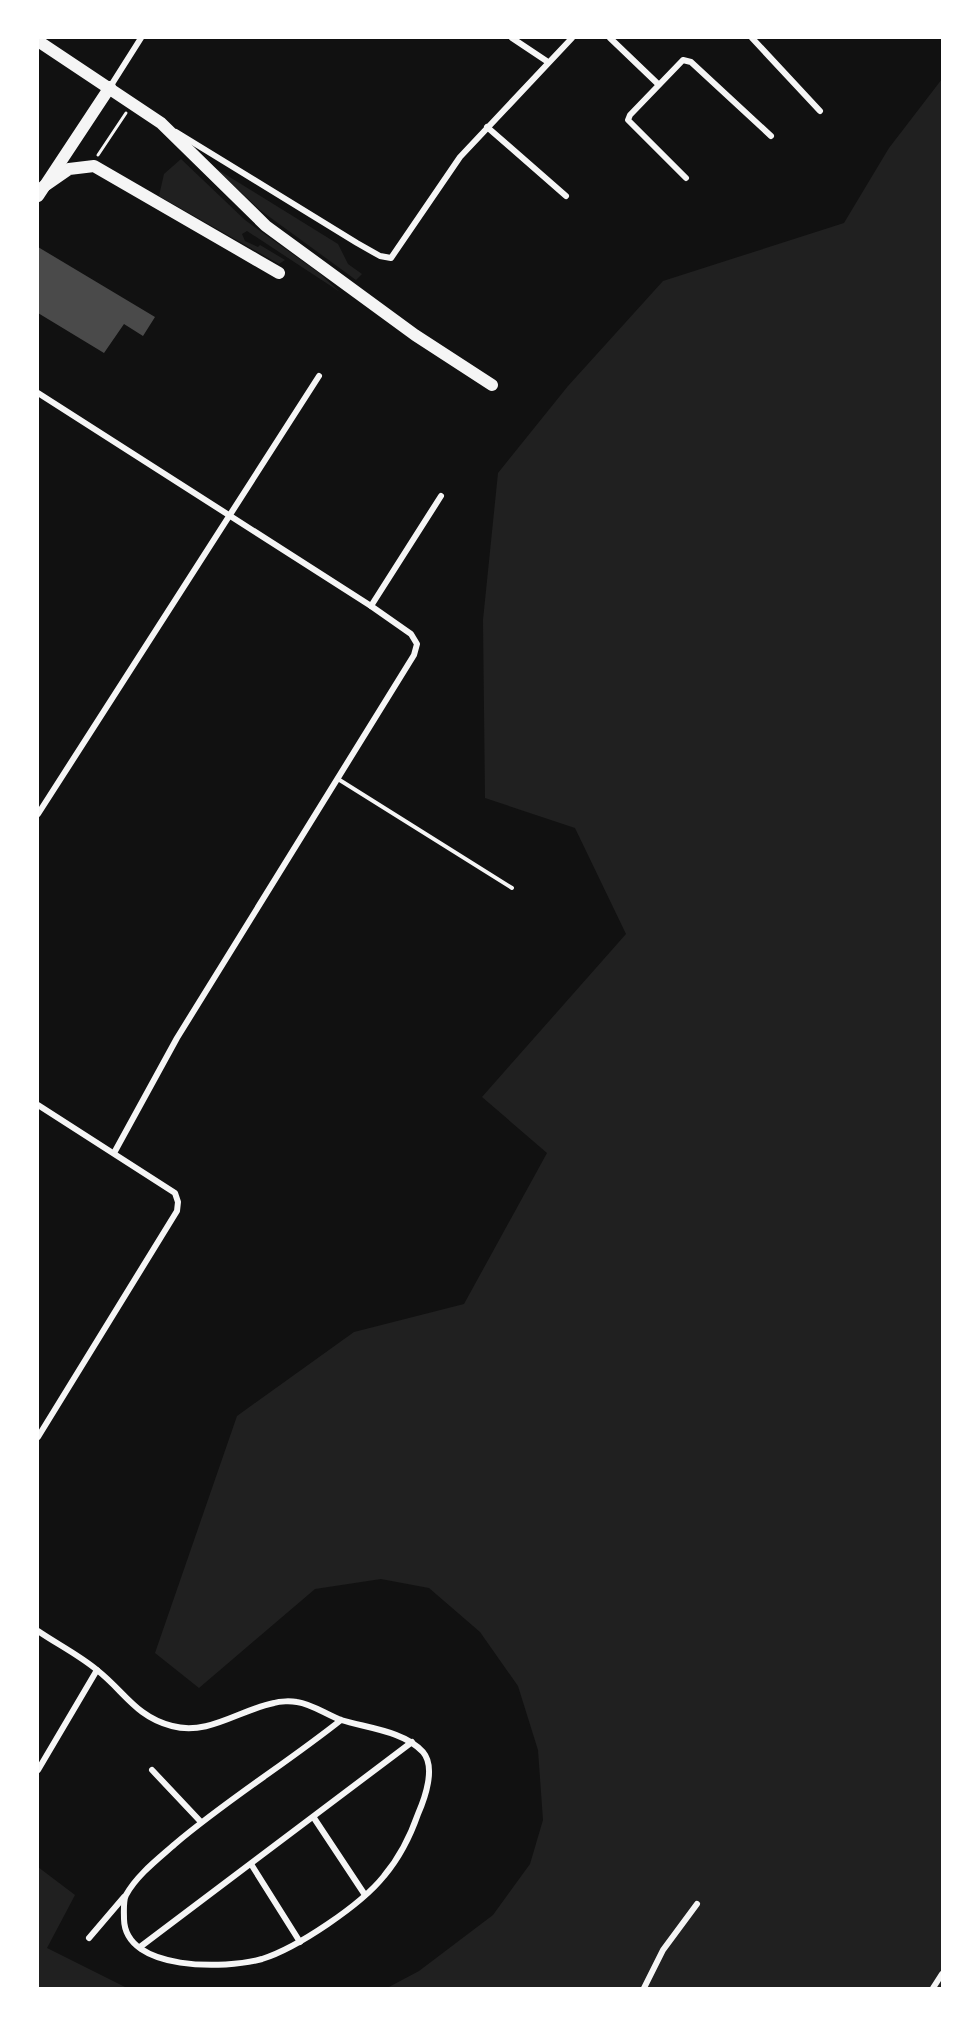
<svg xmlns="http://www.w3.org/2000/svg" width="980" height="2026" viewBox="0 0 980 2026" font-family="'Playfair Display',serif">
<rect width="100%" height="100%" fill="#111"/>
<g fill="#202020">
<polygon points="942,79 942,1988 387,1988 419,1971 493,1915 530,1864 543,1820 538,1750 518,1686 480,1632 429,1588 381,1579 315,1589 199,1688 155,1653 237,1416 354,1332 464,1304 547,1153 482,1097 626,934 575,828 485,798 483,620 498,473 568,386 663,281 844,223 889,148"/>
<polygon points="181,159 245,220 319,273 340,292 247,231 242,234 245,241 258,247 260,245 285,260 279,264 159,196 164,174"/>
<polygon points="215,168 338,244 348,264 362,274 356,280 260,210"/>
<polygon points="38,1867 75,1895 47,1948 127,1988 38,1988"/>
</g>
<polygon fill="#4a4a4a" points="38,247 155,317 143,336 124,324 104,353 38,313"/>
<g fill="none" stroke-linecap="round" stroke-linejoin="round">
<polyline stroke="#f5f5f5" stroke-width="3" points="98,155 126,113"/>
<polyline stroke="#f5f5f5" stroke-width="4" points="338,779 512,888"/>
<g stroke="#f5f5f5" stroke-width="6">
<polyline points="512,38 548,62"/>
<polyline points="610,38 658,84"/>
<polyline points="752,38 820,111"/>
<polyline points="110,87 141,38"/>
<polyline points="487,127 566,196"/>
<polyline points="176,132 357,243 380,256 391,258 460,157 572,38"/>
<polyline points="686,178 628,120 630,115 683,60 691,62 771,136"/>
<polyline points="38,393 371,606 411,634 417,644 414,655 177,1038 114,1153"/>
<polyline points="371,606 441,496"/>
<polyline points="38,814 319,376"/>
<polyline points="38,1105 175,1193 178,1202 177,1211 38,1437"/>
<path d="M38 1631C57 1644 79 1655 97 1670 124 1691 136 1717 172 1726 208 1736 239 1710 274 1703 280 1701 291 1701 297 1702 312 1704 327 1715 341 1720 367 1728 404 1731 423 1752 436 1767 425 1798 418 1814 410 1837 400 1857 384 1876 361 1905 297 1948 262 1959 227 1969 125 1972 124 1919 124 1912 123 1901 126 1895 137 1875 158 1859 175 1844 228 1799 287 1763 341 1720"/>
<polyline points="38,1770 97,1670"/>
<polyline points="152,1770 201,1822"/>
<polyline points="314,1818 365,1895"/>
<polyline points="251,1864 300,1942"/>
<polyline points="89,1938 124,1897"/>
<polyline points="140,1947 412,1742"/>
<polyline points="644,1988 663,1950 697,1904"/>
<polyline points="933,1988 942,1974"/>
</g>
<g stroke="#f5f5f5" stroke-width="12">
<polyline points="38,41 161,123 266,226 415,335 492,385"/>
<polyline points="43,187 69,169 94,166 279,273"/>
<polyline points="38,196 110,87"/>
</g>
</g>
<rect width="980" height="2026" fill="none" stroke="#ffffff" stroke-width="78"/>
</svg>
